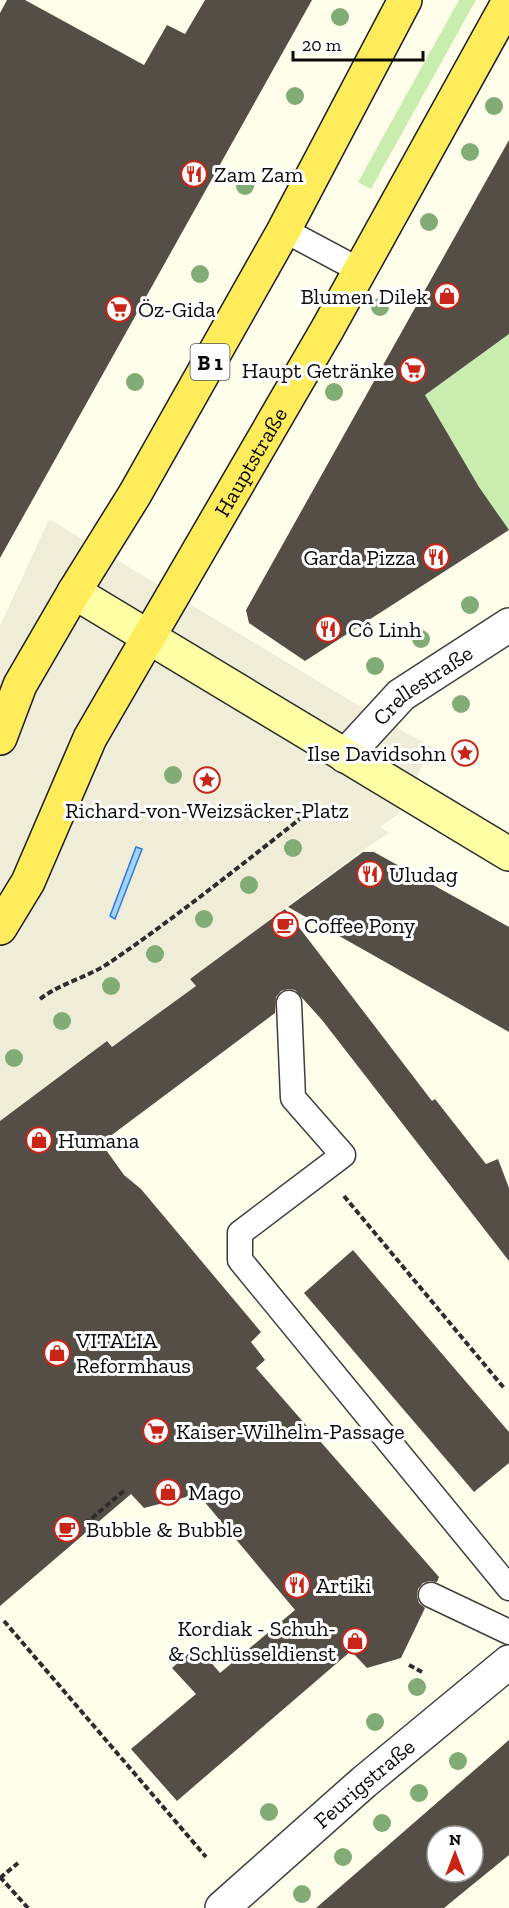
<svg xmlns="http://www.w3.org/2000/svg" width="509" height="1908" viewBox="0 0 509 1908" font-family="'Zilla Slab',serif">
<rect width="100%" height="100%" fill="#fffeea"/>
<g fill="#c8edaf">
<polygon points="459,0 476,0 371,189 358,182"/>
<polygon points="509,334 509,530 479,487 425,395"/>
</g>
<polygon fill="#efecd8" points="49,519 379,718 432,747 398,814 380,827 389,833 360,852 213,962 197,978 194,975 190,978 196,986 112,1047 107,1041 105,1042 106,1045 86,1057 0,1121 0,626"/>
<polygon fill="#a8d2fd" stroke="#277ddb" stroke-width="1.5" points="136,847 142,849 115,919 110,916"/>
<g fill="#554e47" fill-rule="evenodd">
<polygon points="7,0 25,0 144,65 167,25 185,34 205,0 312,0 0,558 0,13"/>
<polygon points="509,140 509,334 425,395 479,487 509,530 305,661 249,623 246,610"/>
<polygon points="363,852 374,852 509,927 509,1032 288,907"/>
<polygon points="285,909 432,1101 435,1099 486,1164 498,1159 509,1188 509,1261 322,1020 295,990 288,989 281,991 276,997 275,1013 101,1143 124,1175 141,1189 261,1332 251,1342 265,1360 256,1368 439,1577 437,1582 430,1581 423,1583 418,1589 417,1596 419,1603 425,1608 401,1658 367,1668 351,1651 177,1801 131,1749 196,1694 172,1668 197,1646 220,1673 295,1610 198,1494 144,1508 131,1494 0,1606 0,1121 107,1041 112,1047 196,986 190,979"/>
<polygon points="353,1250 509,1432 509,1463 474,1492 304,1293"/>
<path d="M509 1740V1855L444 1908H316ZM437 1836H473V1872H437Z"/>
</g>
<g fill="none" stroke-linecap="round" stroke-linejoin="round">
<g stroke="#3e3e3e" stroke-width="27">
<g id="service">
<polyline points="284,230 359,270"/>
<polyline points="289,1003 293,1098 343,1155 240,1233 240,1260 509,1588"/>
<polyline points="431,1595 509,1632"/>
</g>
</g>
<g stroke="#3e3e3e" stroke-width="36">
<g id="minor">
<path id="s1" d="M345 756 401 695 509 625"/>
<path id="s2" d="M222 1908 364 1782 509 1662"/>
</g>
</g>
<g stroke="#2d2d2d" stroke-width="36">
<polyline id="secondary" points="74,592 509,854"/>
</g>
<g stroke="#1c1c1c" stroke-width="36">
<g id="primary">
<polyline points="0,738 20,685 74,592 135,494 284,230 405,0"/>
<path id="s3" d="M0 928 28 882 90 738 328 328 509 1"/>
</g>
</g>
<g stroke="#2d2d2d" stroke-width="4" stroke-dasharray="6 3" stroke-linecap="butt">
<path d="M40 999C61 983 88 977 109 963 182 913 250 858 319 804"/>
<polyline points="344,1196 504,1388"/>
<polyline points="85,1524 126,1489"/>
<polyline points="4,1621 206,1857"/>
<polyline points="409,1665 422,1672"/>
<polyline points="0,1877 28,1908"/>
<polyline points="0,1878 18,1863"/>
</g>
<use href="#service" stroke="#fff" stroke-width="24"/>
<use href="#minor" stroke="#fff" stroke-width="33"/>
<use href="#secondary" stroke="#feffa5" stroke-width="33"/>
<use href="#primary" stroke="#ffec5a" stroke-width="33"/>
</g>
<g fill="#82ac75">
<circle cx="340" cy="17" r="9"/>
<circle cx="295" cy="96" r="9"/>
<circle cx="494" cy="106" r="9"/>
<circle cx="470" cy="152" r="9"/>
<circle cx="245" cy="186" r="9"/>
<circle cx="429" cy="222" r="9"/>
<circle cx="200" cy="274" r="9"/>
<circle cx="380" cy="307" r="9"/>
<circle cx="135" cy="382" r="9"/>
<circle cx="334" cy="392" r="9"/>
<circle cx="470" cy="605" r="9"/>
<circle cx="421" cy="639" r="9"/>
<circle cx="375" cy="666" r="9"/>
<circle cx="461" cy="704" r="9"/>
<circle cx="173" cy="775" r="9"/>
<circle cx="293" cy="848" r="9"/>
<circle cx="249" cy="885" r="9"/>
<circle cx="204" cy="919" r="9"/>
<circle cx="155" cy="954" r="9"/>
<circle cx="111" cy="986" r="9"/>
<circle cx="62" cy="1021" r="9"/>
<circle cx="14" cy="1058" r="9"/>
<circle cx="417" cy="1687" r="9"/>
<circle cx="375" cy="1722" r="9"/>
<circle cx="458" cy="1761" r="9"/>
<circle cx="419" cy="1793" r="9"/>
<circle cx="269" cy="1812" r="9"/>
<circle cx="382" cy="1823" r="9"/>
<circle cx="343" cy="1857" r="9"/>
<circle cx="302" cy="1894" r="9"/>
</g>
<defs>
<g id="restaurant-ring" transform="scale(1.35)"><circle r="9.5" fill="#fff" stroke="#c92416" stroke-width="1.5"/><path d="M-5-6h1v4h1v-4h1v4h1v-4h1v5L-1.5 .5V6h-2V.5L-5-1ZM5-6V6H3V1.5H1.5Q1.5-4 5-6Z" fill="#c92416"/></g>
<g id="shop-ring" transform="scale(1.35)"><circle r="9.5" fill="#fff" stroke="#c92416" stroke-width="1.5"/><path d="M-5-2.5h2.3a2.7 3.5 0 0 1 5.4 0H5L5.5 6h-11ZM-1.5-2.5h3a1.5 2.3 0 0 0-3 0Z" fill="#c92416"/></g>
<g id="supermarket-ring" transform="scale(1.35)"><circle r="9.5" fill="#fff" stroke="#c92416" stroke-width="1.5"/><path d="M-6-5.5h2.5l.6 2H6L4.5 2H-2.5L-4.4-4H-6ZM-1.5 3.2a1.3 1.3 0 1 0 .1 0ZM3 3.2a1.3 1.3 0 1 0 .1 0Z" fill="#c92416"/></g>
<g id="sight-ring" transform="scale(1.35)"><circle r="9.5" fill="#fff" stroke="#c92416" stroke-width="1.5"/><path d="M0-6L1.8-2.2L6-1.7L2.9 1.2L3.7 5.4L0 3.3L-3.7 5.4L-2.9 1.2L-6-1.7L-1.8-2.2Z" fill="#c92416"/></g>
<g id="cafe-ring" transform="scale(1.35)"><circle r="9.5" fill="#fff" stroke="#c92416" stroke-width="1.5"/><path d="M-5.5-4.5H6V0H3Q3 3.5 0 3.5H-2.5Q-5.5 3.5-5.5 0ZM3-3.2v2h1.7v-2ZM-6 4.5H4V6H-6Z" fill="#c92416"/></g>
</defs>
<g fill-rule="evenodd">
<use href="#restaurant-ring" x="194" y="174"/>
<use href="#shop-ring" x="447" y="296"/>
<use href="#supermarket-ring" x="119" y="309"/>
<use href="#supermarket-ring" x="413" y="370"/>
<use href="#restaurant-ring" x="436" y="557"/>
<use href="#restaurant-ring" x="328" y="629"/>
<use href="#sight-ring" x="465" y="753"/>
<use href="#sight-ring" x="207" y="780"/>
<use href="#restaurant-ring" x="370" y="874"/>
<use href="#cafe-ring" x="285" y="925"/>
<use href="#shop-ring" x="39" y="1140"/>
<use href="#shop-ring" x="57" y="1353"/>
<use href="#supermarket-ring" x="156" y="1431"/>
<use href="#shop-ring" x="168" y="1492"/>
<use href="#cafe-ring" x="67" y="1529"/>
<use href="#restaurant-ring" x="297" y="1585"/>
<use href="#shop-ring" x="355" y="1641"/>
</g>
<g text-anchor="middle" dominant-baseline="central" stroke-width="6" stroke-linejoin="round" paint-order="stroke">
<rect fill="#fff" stroke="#545454" stroke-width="1.5" x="190.5" y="344" width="39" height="36" rx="4.5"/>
<g font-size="21" font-weight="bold" fill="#0b0b0b">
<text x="210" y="362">B 1</text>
</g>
<g font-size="22" fill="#0b0b0b" stroke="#fff" text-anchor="start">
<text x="214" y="174">Zam Zam</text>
<text x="428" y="296" text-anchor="end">Blumen Dilek</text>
<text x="138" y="309">Öz-Gida</text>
<text x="394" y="370" text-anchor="end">Haupt Getränke</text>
<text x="416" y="557" text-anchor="end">Garda Pizza</text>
<text x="348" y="629">Cô Linh</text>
<text x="446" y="753" text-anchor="end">Ilse Davidsohn</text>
<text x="207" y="810" text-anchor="middle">Richard-von-Weizsäcker-Platz</text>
<text x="389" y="874">Uludag</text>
<text x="304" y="925">Coffee Pony</text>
<text x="58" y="1140">Humana</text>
<text x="76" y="1340">VITALIA<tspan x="76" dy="25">Reformhaus</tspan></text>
<text x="176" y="1431">Kaiser-Wilhelm-Passage</text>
<text x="188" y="1492">Mago</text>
<text x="86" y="1529">Bubble &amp; Bubble</text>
<text x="316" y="1585">Artiki</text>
<text x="336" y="1628" text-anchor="end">Kordiak - Schuh-<tspan x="336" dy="25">&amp; Schlüsseldienst</tspan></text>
</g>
<g font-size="22" fill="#0b0b0b" stroke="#fff">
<text stroke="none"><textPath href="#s3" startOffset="530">Hauptstraße</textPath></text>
<text stroke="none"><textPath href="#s1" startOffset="106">Crellestraße</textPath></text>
<text stroke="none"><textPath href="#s2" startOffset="189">Feurigstraße</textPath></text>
</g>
</g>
<g transform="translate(455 1854)"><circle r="28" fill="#ffffff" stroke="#9d9d9d" stroke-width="1.5"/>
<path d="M0-4.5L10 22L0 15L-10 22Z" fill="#c92416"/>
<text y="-9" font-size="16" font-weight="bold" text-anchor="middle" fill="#0b0b0b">N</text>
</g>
<path d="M293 51v9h130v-9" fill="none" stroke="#0b0b0b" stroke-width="3"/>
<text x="302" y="51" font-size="18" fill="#0b0b0b" stroke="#ffffff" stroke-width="4.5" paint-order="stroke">20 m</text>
</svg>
